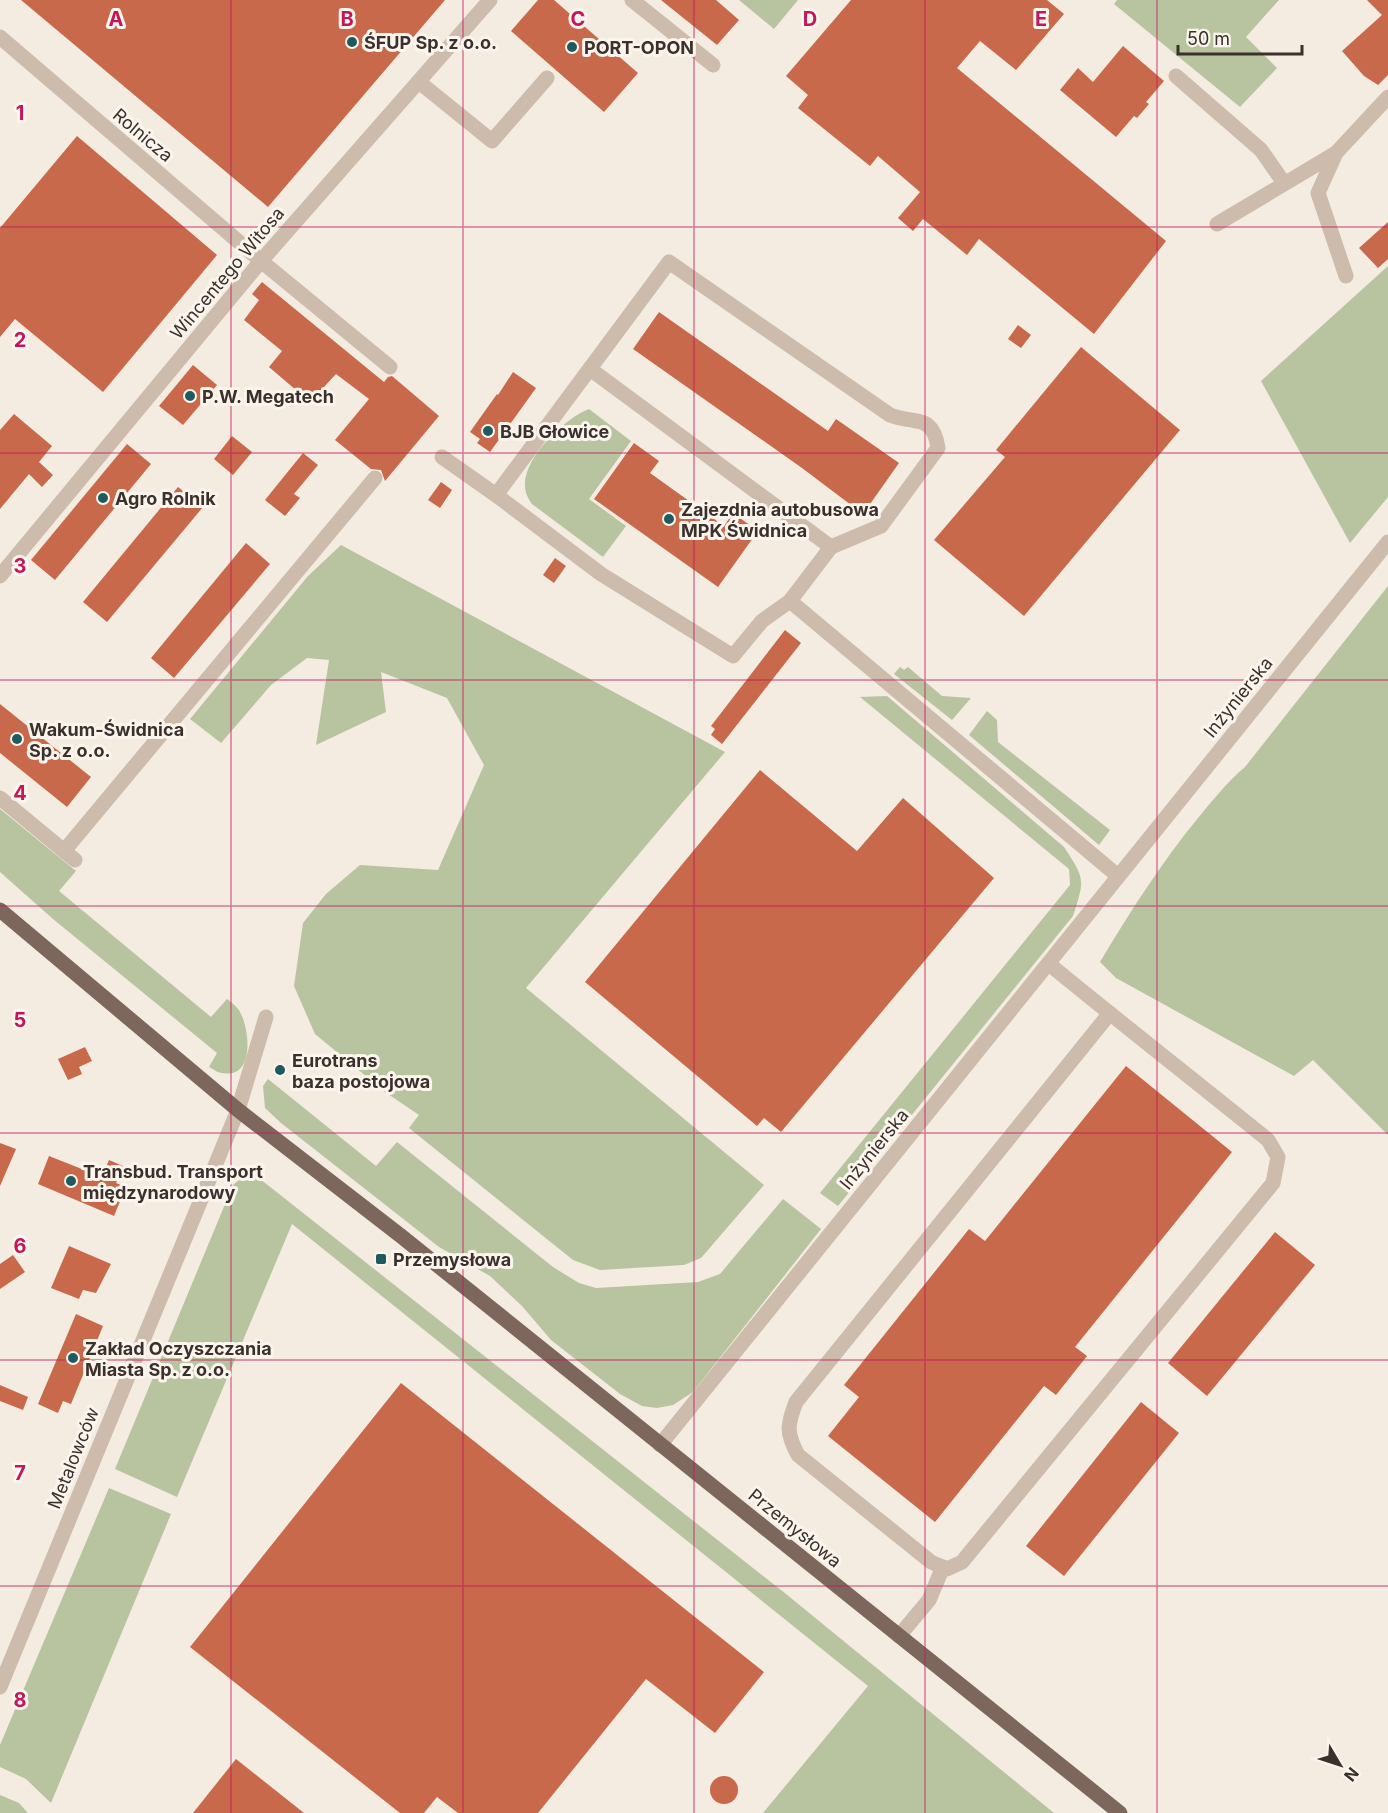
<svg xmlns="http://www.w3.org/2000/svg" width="1388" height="1813" viewBox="0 0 1388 1813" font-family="Inter,sans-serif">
<rect width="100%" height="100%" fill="#f4ebe1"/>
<g fill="#b8c4a0">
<polygon points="739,0 798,0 774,29"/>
<polygon points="1117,0 1279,0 1246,37 1277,68 1240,107 1114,4"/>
<polygon points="1388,266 1388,497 1350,543 1261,381"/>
<path d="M589 409 631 441 589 499 626 526 603 557 532 504C528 498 525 493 525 486 523 458 565 418 589 409Z"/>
<polygon points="341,545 725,752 526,988 764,1185 701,1258 684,1265 600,1270 573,1260 409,1128 419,1115 385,1092 315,1034 294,986 303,923 326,894 360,865 438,870 484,765 447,698 381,672 386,712 316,745 329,660 307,658 271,685 221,743 190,719 308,576"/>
<path d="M1388 586V1135L1313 1060 1294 1076 1116 978 1100 962C1130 912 1161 863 1198 818 1213 800 1227 782 1245 767Z"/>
<polygon points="900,667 904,670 908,667 942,696 971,698 952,720 894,674"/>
<path d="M887 696 1064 847C1085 879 1085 879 1073 916L838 1206 820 1193 1070 885 1069 869 860 697Z"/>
<polygon points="987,711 997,720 998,742 1110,830 1099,845 969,735"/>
<path d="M0 809 76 871 59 891 211 1017 227 999C231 1002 235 1005 238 1009 250 1025 256 1080 222 1073 218 1073 213 1069 209 1067L217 1053 53 919 0 872Z"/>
<polygon points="268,1079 376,1166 397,1142 553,1267 579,1283 596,1288 698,1282 720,1274 783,1199 821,1229 693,1392 673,1405 657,1408 642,1406 620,1394 551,1340 522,1306 490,1276 439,1247 281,1123 265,1108 263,1086"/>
<polygon points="250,1171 786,1594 1054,1813 763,1813 868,1686 292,1224 177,1497 115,1469 233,1185"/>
<polygon points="109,1488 171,1514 51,1803 26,1779 0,1767 0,1745"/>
<polygon points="0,1795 19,1803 28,1813 0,1813"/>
</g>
<g fill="#c8694b">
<polygon points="21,0 445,0 268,207"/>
<polygon points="538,0 554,0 638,73 604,112 511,31"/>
<polygon points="661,0 716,0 739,20 717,45"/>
<polygon points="851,0 1047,0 1064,14 1016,70 980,41 957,68 1166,241 1094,334 979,239 967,255 923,219 913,231 898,218 920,192 878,156 870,166 798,108 808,95 786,76"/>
<polygon points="1367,0 1388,0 1388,75 1378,85 1364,76 1342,51 1382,15"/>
<polygon points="1123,46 1164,81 1146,102 1149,104 1137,118 1134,116 1116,137 1060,90 1078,68 1093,82"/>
<polygon points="77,136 217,255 103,392 15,319 0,337 0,228"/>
<polygon points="1388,222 1388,259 1378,268 1359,248"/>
<polygon points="262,282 384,382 388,377 392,376 439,416 385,481 381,470 371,469 335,440 369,399 336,374 310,402 269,367 282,351 244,320 259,300 252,294"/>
<polygon points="659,312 828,431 836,419 899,463 863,514 802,468 633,349"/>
<polygon points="1018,325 1031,335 1021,348 1008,339"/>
<polygon points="1081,347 1180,430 1024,616 934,540 1005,457 996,450"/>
<polygon points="193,365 217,385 183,425 159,406"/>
<polygon points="513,372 536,388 490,452 477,443 480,439 470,432 497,394 498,395"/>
<polygon points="14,414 52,446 39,462 53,475 42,487 29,474 0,509 0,430"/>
<polygon points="232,436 252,452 233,475 214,459"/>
<polygon points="634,443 659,461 650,473 724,526 733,513 758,531 718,587 594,499"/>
<polygon points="127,444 151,464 55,580 31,560"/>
<polygon points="303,453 318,465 294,494 300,498 285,516 265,500"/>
<polygon points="441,482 452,490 440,508 428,500"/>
<polygon points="178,487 203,507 107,622 83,602"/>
<polygon points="246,543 270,564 174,678 151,658"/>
<polygon points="555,558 566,566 554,583 543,575"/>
<polygon points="785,630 801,643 722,744 711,735 715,729 711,726"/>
<polygon points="0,704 91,777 67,807 0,753"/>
<polygon points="760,770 857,851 903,798 994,878 781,1132 764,1118 757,1126 585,982"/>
<polygon points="85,1047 92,1061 79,1067 82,1074 68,1080 58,1059"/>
<polygon points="1126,1066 1232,1152 1075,1347 1087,1356 1056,1395 1044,1386 935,1522 828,1436 859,1397 844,1385 969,1229 985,1241"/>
<polygon points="0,1143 16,1149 0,1186"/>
<polygon points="49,1156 102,1177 109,1160 123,1166 116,1183 126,1187 114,1216 38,1184"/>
<polygon points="1275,1232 1315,1265 1207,1396 1168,1363"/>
<polygon points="69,1246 111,1264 96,1293 83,1290 79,1299 51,1288"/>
<polygon points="13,1255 25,1272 0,1289 0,1264"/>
<polygon points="76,1314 103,1326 71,1404 63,1401 58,1413 38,1404"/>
<polygon points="401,1383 764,1672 715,1733 646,1679 538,1813 458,1813 437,1797 424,1813 400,1813 190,1647"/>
<polygon points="0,1385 28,1397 23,1410 0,1401"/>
<polygon points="1141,1402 1179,1433 1064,1576 1026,1546"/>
<polygon points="236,1759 304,1813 193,1813"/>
<circle cx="724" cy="1790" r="14"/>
</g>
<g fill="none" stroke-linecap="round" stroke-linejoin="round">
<g stroke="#cdbbac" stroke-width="15">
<polyline points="632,0 713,65"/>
<polyline points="0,37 261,261 390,367"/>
<polyline points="1176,76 1261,150 1284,183"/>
<polyline points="419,82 492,141 547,78"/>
<polyline points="1217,224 1336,153"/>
<polyline points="1346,276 1318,193 1336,153 1388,97"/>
<polyline points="590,369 831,547 790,601 1118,876"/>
<polyline points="442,457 496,495"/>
<polyline points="0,576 261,261 490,0"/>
<path d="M790 601 762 621 733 656 601 574 496 495 669 262 890 415C915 425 933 413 938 448L881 526 831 547"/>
<polyline points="0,798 75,860"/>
<polyline points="64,851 375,478"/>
<path d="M1049 964C1121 1023 1195 1081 1268 1140L1278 1157 1273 1183 962 1562 947 1569 931 1562 798 1455C786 1433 787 1425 796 1402L1110 1013"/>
<polyline points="660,1445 1388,542"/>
<polyline points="899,1636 929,1600 943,1567"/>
<polyline points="0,1687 238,1110 266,1017"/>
</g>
<polyline stroke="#7d675c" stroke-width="15" points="0,910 238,1110 401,1236 1120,1813"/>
</g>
<path fill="none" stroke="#c2185b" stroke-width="1.5" stroke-opacity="0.55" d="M231 0V1813M463 0V1813M694 0V1813M925 0V1813M1157 0V1813M0 227H1388M0 453H1388M0 680H1388M0 906H1388M0 1133H1388M0 1360H1388M0 1586H1388"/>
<g fill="#1f5a5e" stroke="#fbf5ee" stroke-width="2">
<circle cx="352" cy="42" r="6"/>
<circle cx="572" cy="47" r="6"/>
<circle cx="190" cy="396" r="6"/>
<circle cx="488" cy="431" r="6"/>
<circle cx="103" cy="498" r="6"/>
<circle cx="669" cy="519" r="6"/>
<circle cx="17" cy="739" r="6"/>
<circle cx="280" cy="1070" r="6"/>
<circle cx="71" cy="1181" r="6"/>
<rect x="375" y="1253" width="12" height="12" rx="3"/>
<circle cx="73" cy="1358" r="6"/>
</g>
<g text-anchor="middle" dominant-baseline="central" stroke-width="6" stroke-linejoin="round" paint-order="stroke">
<g font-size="18" font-weight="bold" fill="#3b302b" stroke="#fbf5ee" text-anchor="start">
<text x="364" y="42">ŚFUP Sp. z o.o.</text>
<text x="584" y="47">PORT-OPON</text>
<text x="202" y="396">P.W. Megatech</text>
<text x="500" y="431">BJB Głowice</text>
<text x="115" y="498">Agro Rolnik</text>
<text x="681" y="509">Zajezdnia autobusowa<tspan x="681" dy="21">MPK Świdnica</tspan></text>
<text x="29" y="729">Wakum-Świdnica<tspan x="29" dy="21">Sp. z o.o.</tspan></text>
<text x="292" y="1060">Eurotrans<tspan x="292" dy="21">baza postojowa</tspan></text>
<text x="83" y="1171">Transbud. Transport<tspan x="83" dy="21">międzynarodowy</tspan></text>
<text x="393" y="1259">Przemysłowa</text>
<text x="85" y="1348">Zakład Oczyszczania<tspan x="85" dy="21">Miasta Sp. z o.o.</tspan></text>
</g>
<g font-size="18" fill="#3b302b" stroke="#fbf5ee">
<text transform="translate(143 135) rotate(40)">Rolnicza</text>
<text transform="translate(227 273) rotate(-50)">Wincentego Witosa</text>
<text transform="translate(1238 697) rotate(-51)">Inżynierska</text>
<text transform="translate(874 1149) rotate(-51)">Inżynierska</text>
<text transform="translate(73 1458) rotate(-68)">Metalowców</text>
<text transform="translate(795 1528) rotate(39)">Przemysłowa</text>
</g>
</g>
<g font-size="20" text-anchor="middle" font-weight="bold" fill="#c2185b" stroke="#fbf5ee" stroke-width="6" stroke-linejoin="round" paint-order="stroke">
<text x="116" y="26">A</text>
<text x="347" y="26">B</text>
<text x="578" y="26">C</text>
<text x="810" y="26">D</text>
<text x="1041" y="26">E</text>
<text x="20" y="120">1</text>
<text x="20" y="347">2</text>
<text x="20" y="573">3</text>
<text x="20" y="800">4</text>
<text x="20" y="1027">5</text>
<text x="20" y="1253">6</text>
<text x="20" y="1480">7</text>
<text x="20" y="1707">8</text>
</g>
<g transform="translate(1340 1765) rotate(129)" stroke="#fbf5ee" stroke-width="4.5" paint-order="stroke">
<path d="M0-4.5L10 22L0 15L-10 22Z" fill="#3b302b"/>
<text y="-9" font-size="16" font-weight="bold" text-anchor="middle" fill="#3b302b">N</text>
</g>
<path d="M1178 45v9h124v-9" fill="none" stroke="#3b302b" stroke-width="3"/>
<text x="1187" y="45" font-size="18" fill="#3b302b" stroke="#fbf5ee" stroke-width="4.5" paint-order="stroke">50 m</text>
</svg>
